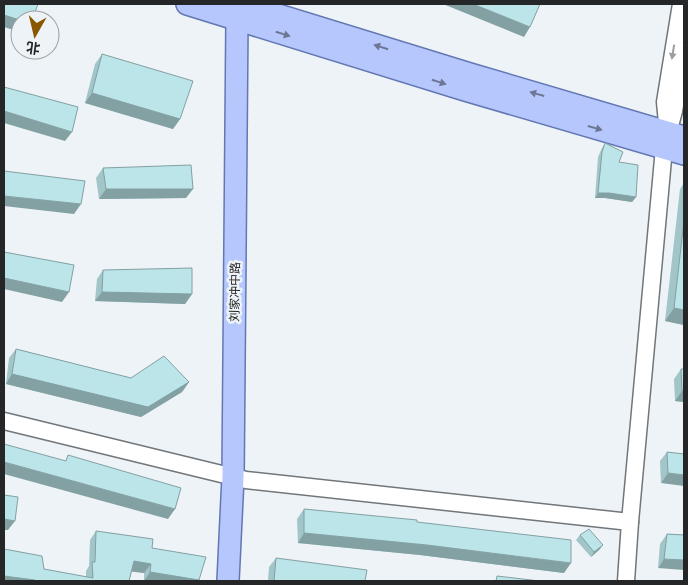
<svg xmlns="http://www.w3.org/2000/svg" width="688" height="585" viewBox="0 0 688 585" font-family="'Asap Condensed','Noto Sans SC',sans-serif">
<rect width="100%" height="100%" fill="#edf3f6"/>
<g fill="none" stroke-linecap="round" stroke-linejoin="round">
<g stroke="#71767a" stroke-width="19">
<g id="minor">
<polyline points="681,4 665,102 668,133 674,111 684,51"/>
<polyline points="4,421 246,480 630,522"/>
<polyline points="626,581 630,522 664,148 667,138"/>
</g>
</g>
<g stroke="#6377b3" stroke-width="24">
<g id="major">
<polyline points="187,4 465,90 684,154"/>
<polyline points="235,4 249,6 470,74 684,137"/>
<polyline points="228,581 233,477 237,19 235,4"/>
</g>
</g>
<use href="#minor" stroke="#fff" stroke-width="16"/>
<use href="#major" stroke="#b6c7fe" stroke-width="21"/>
</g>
<g fill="#a1c5c8">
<polygon points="102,54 180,119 173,129 85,103 95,64"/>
<polygon points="605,143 619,162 636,197 632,202 605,198 595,198 598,157 602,148"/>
<polygon points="103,168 186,198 99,199 96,178"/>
<polygon points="684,183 684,325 665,321 680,189"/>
<polygon points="103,270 192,294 185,304 95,301 97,279"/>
<polygon points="16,349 131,378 189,382 182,392 141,417 6,384 9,358"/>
<polygon points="681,369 684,369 684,402 675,401 674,379"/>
<polygon points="667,452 684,454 661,483 660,461"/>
<polygon points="304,509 417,522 564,573 420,555 298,543 297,519"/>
<polygon points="96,531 152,548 198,581 144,581 144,573 132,571 129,581 4,581 44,569 86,577 86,571 89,566 90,540"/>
<polygon points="667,534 684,535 658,568 660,544"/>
<polygon points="580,535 603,545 599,550 591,557 576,540"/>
<polygon points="276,558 365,581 268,581 269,567"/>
</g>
<g fill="#83a0a3">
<polygon points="443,4 473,4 530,27 524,37"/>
<polygon points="4,15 20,20 20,32 4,27"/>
<polygon points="92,93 180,119 173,129 85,103"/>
<polygon points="4,111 72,132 65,141 4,123"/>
<polygon points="106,189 193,189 186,198 99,199"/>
<polygon points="598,193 609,193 636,197 632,202 605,198 595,198"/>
<polygon points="4,196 81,204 74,214 4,206"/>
<polygon points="4,278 69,292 62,302 4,289"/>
<polygon points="102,292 192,294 185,304 95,301"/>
<polygon points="674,308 684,310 684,325 665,321"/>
<polygon points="12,374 189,382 182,392 141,417 6,384"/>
<polygon points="682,391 684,391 684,402 675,401"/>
<polygon points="4,462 175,509 168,519 4,474"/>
<polygon points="668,473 684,475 684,486 661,483"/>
<polygon points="4,519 15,521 8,530 4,530"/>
<polygon points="304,533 427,545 571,563 564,573 420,555 298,543"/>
<polygon points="603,545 599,550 591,557 594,552"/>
<polygon points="664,559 684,560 684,570 658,568"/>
<polygon points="134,561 151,564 144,573 127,571"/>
<polygon points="150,572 199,580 198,581 144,581"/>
<polygon points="4,576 35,580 34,581 4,581"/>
</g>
<g fill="#bbe5e9" stroke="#83a0a3">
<polygon points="4,4 38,4 32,20 20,20 4,15"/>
<polygon points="473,4 540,4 530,27"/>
<polygon points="102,54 193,81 180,119 92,93"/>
<polygon points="4,87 78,107 72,132 4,111"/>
<polygon points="605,143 623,152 619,162 638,165 636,197 609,193 598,193 602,152"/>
<polygon points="191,165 193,189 106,189 103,168"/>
<polygon points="4,171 85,181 81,204 4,196"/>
<polygon points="684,221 684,310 674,308"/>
<polygon points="4,252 74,265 69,292 4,278"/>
<polygon points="192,268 192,294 102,292 103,270"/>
<polygon points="16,349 131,378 164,356 189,382 148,407 12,374"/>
<polygon points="681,369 684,369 684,391 682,391"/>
<polygon points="4,444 66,461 68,455 181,488 175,509 4,462"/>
<polygon points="667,452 684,454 684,475 668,473"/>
<polygon points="4,495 18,497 15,521 4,519"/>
<polygon points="304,509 417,520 417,522 571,540 571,563 427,545 304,533"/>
<polygon points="589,529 603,545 594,552 580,535"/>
<polygon points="96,531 153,539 152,548 206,557 199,580 150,572 151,564 134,561 129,581 35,581 35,580 4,576 4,549 42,556 44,569 93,578 92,562 95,562"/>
<polygon points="667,534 684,535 684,560 664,559"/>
<polygon points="276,558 367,570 365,581 274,581"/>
<polygon points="497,576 540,581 496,581"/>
</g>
<defs><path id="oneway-solid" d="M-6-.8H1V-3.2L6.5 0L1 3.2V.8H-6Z" transform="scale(1.25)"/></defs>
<g fill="#6d7692">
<use href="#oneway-solid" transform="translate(283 34) rotate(17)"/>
<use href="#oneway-solid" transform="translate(381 47) rotate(-163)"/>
<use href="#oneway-solid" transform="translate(439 82) rotate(17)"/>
<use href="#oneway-solid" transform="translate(537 94) rotate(-164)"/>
<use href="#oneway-solid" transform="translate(595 128) rotate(16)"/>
</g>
<use fill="#9c9d9e" href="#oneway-solid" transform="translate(673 52) rotate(99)"/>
<g text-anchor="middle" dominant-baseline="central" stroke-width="5" stroke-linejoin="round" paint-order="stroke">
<g font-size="12" fill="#242627" stroke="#edf3f6">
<text transform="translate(235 292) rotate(-89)">刘家冲中路</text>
</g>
</g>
<rect width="688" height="585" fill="none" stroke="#242627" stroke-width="10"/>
<g transform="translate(35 35) rotate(188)"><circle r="24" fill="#edf3f6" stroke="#9da1a3"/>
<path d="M0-4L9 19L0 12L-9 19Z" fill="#8a5700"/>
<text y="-8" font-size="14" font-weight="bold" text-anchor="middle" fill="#242627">北</text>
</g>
</svg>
